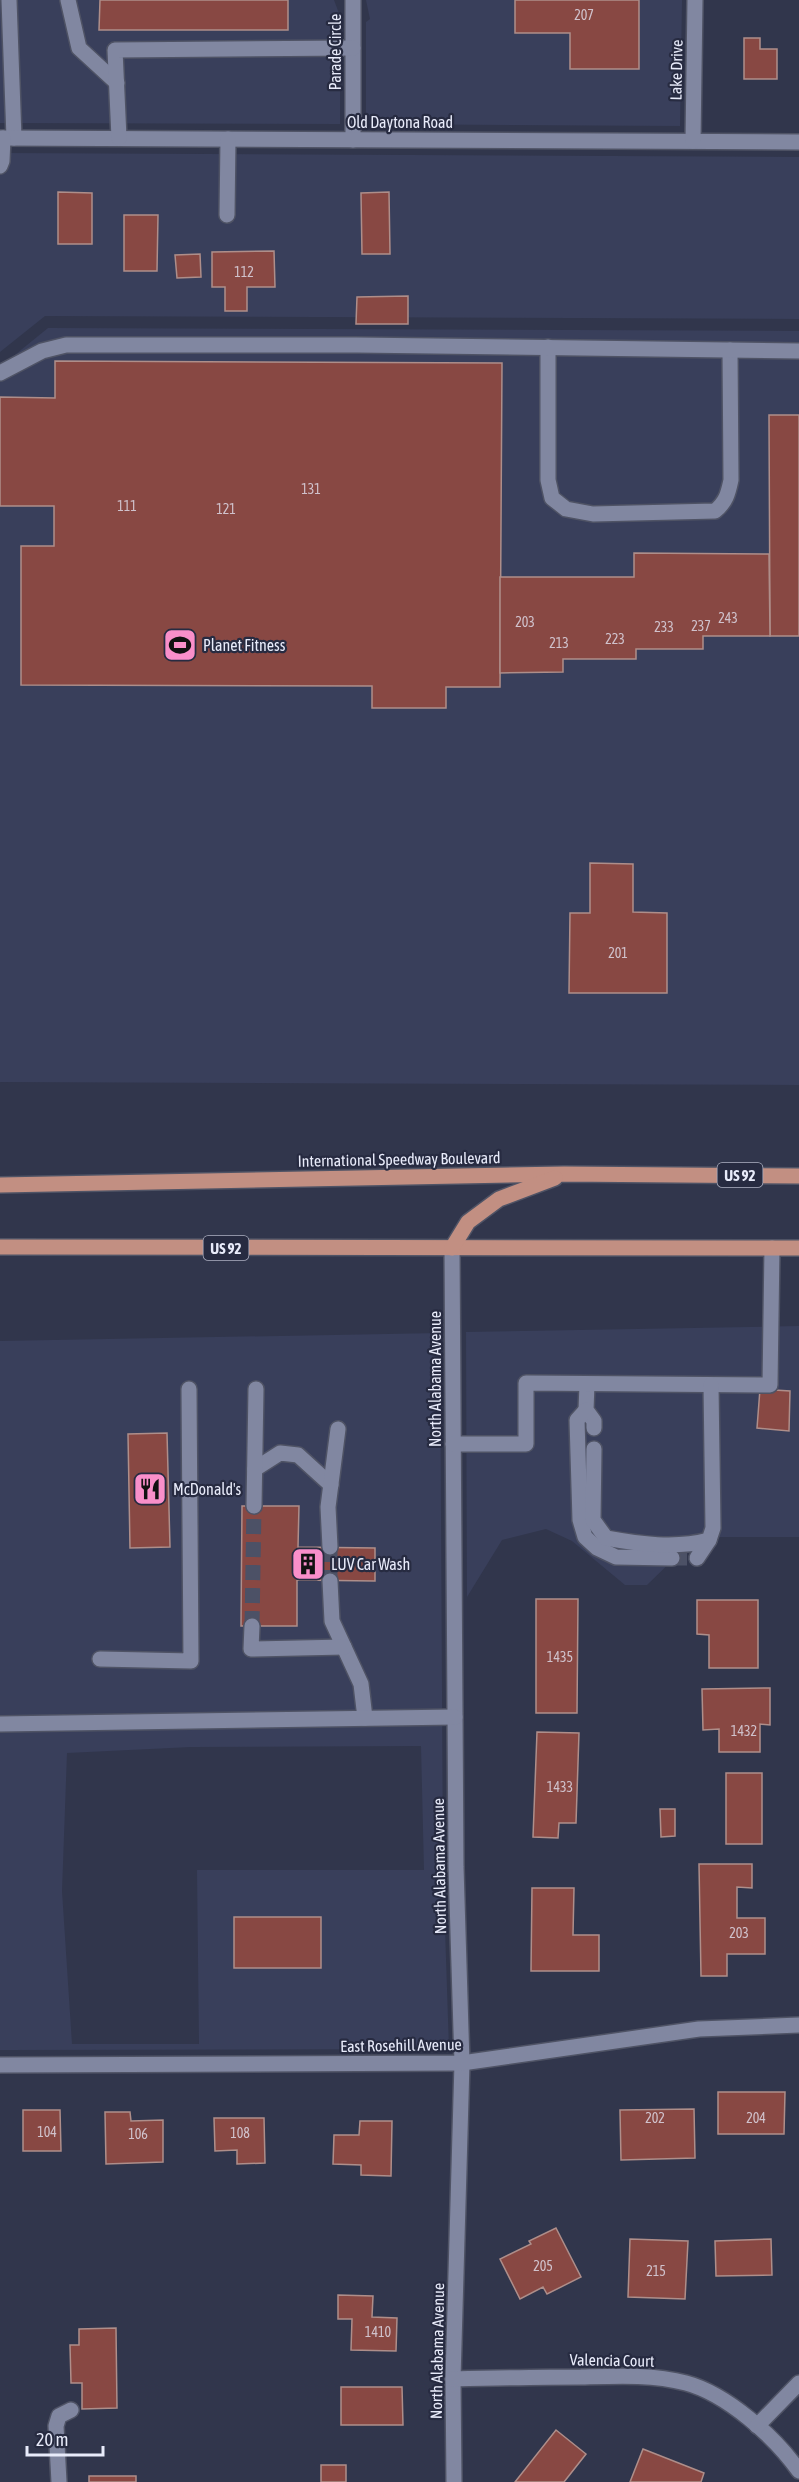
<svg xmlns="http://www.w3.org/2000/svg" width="799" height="2482" viewBox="0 0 799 2482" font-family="'Asap Condensed',sans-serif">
<rect width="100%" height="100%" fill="#31364c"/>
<g fill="#393f5b" fill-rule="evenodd">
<polygon points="0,0 334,0 340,16 340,124 0,123"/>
<polygon points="366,0 682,0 680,126 366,124 366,22 370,19"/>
<polygon points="0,153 799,157 799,319 45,316 0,352"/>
<polygon points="48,328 799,331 799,1085 0,1082 0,367"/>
<polygon points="799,1326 799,1537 693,1537 685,1548 647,1585 625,1585 572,1541 546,1529 502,1540 467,1597 466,1332"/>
<path d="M440 1333 443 1868 449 2049 0 2050V1341ZM421 1746 424 1870H197L199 2044H72L62 1891 67 1753 191 1747Z"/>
</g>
<g fill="#884843" stroke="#ae8e8a" stroke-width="1.5">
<polygon points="100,0 288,0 288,30 99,30"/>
<polygon points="515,0 639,0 639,69 570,69 570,33 515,33"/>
<polygon points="744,38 760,38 760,49 777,49 777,79 744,79"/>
<polygon points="58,192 92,193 92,244 58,244"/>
<polygon points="389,192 390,254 362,254 361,193"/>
<polygon points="124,215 158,215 157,271 124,271"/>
<polygon points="274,251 275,287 247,287 247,311 225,311 225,287 212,287 212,252"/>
<polygon points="200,254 201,277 177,278 175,255"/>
<polygon points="408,296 408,324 356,324 357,297"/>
<polygon points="55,361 502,363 500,687 446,687 446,708 372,708 372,686 21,685 21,546 54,546 54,506 0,506 0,397 55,398"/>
<polygon points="769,415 799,415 799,636 770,636"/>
<polygon points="634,553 769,554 770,636 703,636 703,649 636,649 636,659 563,659 563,672 500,673 500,577 634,577"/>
<polygon points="590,863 633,864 633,912 667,913 667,993 569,993 570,913 590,913"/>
<polygon points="760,1389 790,1391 789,1431 757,1428"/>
<polygon points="167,1433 170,1547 130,1548 128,1434"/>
<polygon points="242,1506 299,1506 298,1547 375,1548 375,1581 297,1580 297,1626 241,1626"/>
<polygon points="536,1599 578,1599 577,1713 536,1713"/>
<polygon points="697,1600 758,1600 758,1668 709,1668 709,1635 697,1634"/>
<polygon points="770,1688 770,1725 760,1724 760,1752 719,1752 719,1729 703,1730 702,1689"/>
<polygon points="537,1732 579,1733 576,1823 559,1823 558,1838 533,1837"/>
<rect x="726" y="1773" width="36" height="71"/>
<polygon points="660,1809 675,1809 675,1836 661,1837"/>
<polygon points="699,1864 752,1864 752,1888 737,1887 737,1918 765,1918 765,1954 727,1954 727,1976 701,1976"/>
<polygon points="532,1888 574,1888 573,1935 599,1935 599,1971 531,1971"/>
<rect x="234" y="1917" width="87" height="51"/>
<polygon points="718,2092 785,2092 784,2134 718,2134"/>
<polygon points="694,2109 695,2158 621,2160 620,2110"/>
<polygon points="23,2110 60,2110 61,2151 23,2151"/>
<polygon points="105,2112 130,2112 131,2121 163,2120 163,2162 106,2164"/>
<polygon points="214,2118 264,2118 265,2163 237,2164 237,2150 215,2151"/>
<polygon points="360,2121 392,2121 391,2176 361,2175 361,2165 333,2164 334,2135 359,2135"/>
<polygon points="556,2228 581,2277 547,2294 543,2287 520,2299 500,2259 531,2244 529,2241"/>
<polygon points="630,2239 688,2241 685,2299 628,2297"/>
<polygon points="771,2239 772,2275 716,2276 715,2241"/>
<polygon points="338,2295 373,2296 372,2317 397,2318 396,2351 351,2350 352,2319 338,2319"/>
<polygon points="116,2328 117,2408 82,2409 82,2383 71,2383 70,2345 79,2345 79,2329"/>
<polygon points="341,2387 402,2387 403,2425 341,2425"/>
<polygon points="556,2430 586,2454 564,2482 515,2482"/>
<polygon points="643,2449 704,2473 701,2482 630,2482"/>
<rect x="321" y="2465" width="25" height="17"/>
<rect x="89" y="2476" width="47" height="6"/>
</g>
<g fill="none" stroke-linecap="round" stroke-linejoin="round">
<g stroke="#4c5166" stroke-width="15" stroke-dasharray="15 8" stroke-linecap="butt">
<polyline points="330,1547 330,1581"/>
<polyline points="672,1558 697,1558"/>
<polyline points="252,1626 254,1506"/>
</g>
<g stroke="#4f5365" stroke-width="18">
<g id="minor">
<polyline points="9,0 14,138"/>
<polyline points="68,0 79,48 117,83"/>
<polyline points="353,0 353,140"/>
<polyline points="0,138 799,142"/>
<polyline points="119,138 115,50 353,48"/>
<polyline points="693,141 695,0"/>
<polyline points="0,166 2,161 3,138"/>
<polyline points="227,215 228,139"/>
<path d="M548 347V480L552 498 566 509 593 514 715 511C726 502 728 494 731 480L730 350"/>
<polyline points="0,373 42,351 66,345 357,345 799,351"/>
<polyline points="452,1248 456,1867 462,2063 453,2379 454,2482"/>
<polyline points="587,1384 586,1410 594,1421 594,1428"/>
<polyline points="586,1410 577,1420 580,1520 585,1537 597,1548 616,1557 672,1558"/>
<polyline points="453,1444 526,1444 526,1383 770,1385 772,1248"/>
<path d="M594 1449 593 1520 606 1538C639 1544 676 1549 709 1540L713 1528 711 1385"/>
<polyline points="255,1469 280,1453 298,1455 331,1485"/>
<polyline points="254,1506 256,1389"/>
<polyline points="330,1547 328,1507 338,1429"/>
<polyline points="697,1558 709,1540"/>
<polyline points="330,1581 332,1621 361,1684 365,1718"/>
<polyline points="252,1626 251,1649 344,1647"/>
<polyline points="100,1659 191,1661 189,1389"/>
<polyline points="0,1724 455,1717"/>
<polyline points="0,2065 462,2063 699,2029 799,2025"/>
<path d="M453 2379C496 2378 539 2377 581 2377 616 2376 652 2374 686 2383 727 2394 775 2437 799 2471"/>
<polyline points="757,2426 799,2383"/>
<polyline points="59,2482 56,2426 59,2416 71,2410"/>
</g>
</g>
<g stroke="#4f5365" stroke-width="18">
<g id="major">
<polyline points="0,1185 564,1174 799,1176"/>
<polyline points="0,1247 799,1248"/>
<polyline points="452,1248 468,1222 499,1199 555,1178"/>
</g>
</g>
<use href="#minor" stroke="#8187a1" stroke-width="15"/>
<use href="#major" stroke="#c28f82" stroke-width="15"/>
</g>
<defs>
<g id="stadium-square" transform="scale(1.725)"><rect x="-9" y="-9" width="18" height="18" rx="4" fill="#f98fca" stroke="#272b41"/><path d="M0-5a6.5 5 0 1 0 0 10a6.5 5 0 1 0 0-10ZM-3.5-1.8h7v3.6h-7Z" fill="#111"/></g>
<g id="restaurant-square" transform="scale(1.725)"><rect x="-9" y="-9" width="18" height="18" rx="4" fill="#f98fca" stroke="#272b41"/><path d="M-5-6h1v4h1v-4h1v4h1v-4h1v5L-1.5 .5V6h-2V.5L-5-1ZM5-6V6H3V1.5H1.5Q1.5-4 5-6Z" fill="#111"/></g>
<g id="building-square" transform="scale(1.725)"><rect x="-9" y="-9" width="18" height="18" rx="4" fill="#f98fca" stroke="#272b41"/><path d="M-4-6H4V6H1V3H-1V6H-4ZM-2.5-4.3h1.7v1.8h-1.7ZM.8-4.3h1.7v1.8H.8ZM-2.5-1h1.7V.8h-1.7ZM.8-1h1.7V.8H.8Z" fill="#111"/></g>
</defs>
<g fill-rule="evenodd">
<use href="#stadium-square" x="180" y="645"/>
<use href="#restaurant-square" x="150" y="1489"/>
<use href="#building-square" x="308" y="1564"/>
</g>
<g text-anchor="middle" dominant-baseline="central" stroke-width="4.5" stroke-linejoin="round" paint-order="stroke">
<g font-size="14" fill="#d0c2cc">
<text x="584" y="15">207</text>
<text x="244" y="272">112</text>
<text x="311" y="489">131</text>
<text x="127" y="506">111</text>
<text x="226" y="509">121</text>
<text x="728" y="618">243</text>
<text x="525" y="622">203</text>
<text x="701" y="626">237</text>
<text x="664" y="627">233</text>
<text x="615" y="639">223</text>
<text x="559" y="643">213</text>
<text x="618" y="953">201</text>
<text x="560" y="1657">1435</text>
<text x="744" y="1731">1432</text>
<text x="560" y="1787">1433</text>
<text x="739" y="1933">203</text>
<text x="655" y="2118">202</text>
<text x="756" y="2118">204</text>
<text x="47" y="2132">104</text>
<text x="240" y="2133">108</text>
<text x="138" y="2134">106</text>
<text x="543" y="2266">205</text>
<text x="656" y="2271">215</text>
<text x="378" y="2332">1410</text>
</g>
<g fill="#272b41" stroke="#aeb1c2" stroke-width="1.5">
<rect x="717.5" y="1163" width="45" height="24" rx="4.5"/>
<rect x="203.5" y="1236" width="45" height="24" rx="4.5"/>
</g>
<g font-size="15" font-weight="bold" fill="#e8ebfa">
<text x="740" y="1175">US 92</text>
<text x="226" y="1248">US 92</text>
</g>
<g font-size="16" fill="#e8ebfa" stroke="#272b41">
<text transform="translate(335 52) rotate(-90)">Parade Circle</text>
<text transform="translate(676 70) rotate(-89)">Lake Drive</text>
<text x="400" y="122">Old Daytona Road</text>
<text transform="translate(399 1159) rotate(-1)">International Speedway Boulevard</text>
<text transform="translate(435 1379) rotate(-90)">North Alabama Avenue</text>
<text transform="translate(439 1866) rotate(-91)">North Alabama Avenue</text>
<text transform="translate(401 2045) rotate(-1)">East Rosehill Avenue</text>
<text transform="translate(437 2351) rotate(-89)">North Alabama Avenue</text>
<text transform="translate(612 2360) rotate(1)">Valencia Court</text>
</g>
<g font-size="16" fill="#e8ebfa" stroke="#272b41" text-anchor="start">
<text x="203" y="645">Planet Fitness</text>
<text x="173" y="1489">McDonald's</text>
<text x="331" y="1564">LUV Car Wash</text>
</g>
</g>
<path d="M27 2446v9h76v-9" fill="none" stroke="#e8ebfa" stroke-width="3"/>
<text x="36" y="2446" font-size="18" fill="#e8ebfa" stroke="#272b41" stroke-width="4.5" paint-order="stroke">20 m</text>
</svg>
